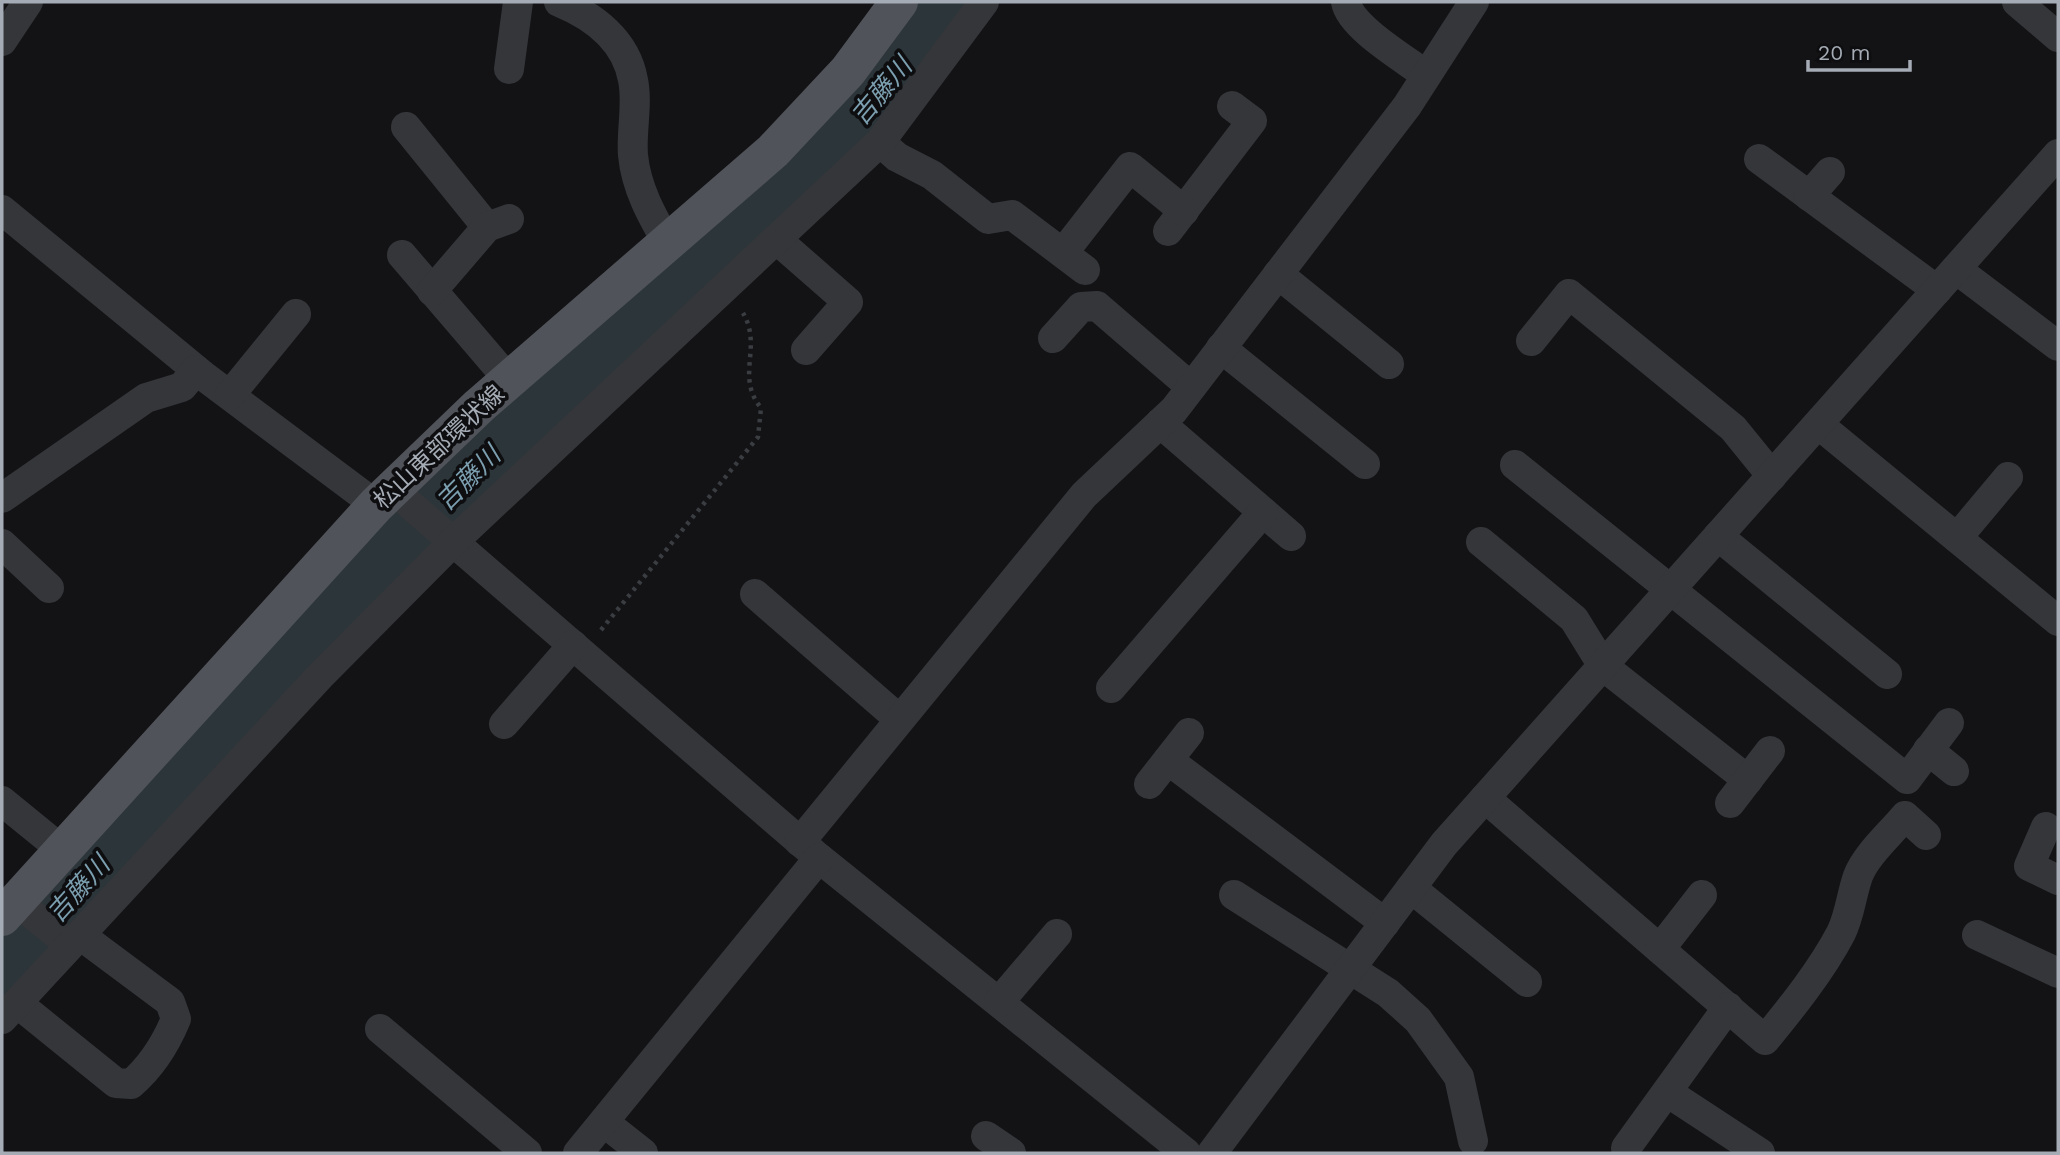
<svg xmlns="http://www.w3.org/2000/svg" width="2060" height="1155" viewBox="0 0 2060 1155" font-family="'Work Sans','Noto Sans JP',sans-serif">
<rect width="100%" height="100%" fill="#131315"/>
<g fill="none" stroke-linecap="round" stroke-linejoin="round">
<polyline stroke="#2c363a" stroke-width="61" points="2,973 201,755 486,457 871,110 950,2"/>
<path stroke="#3a3d41" stroke-width="4.5" stroke-dasharray="3.5 5" stroke-linecap="butt" d="M601 630 758 437 761 408C735 376 763 347 743 313"/>
<g stroke="#34363a" stroke-width="30">
<path d="M559 2C593 16 626 40 633 80 638 104 631 131 633 155 636 188 652 216 668 244"/>
<path d="M1346 2C1350 27 1405 59 1426 75"/>
<polyline points="2017,2 2058,37"/>
<polyline points="2,41 28,2"/>
<polyline points="509,69 518,2"/>
<polyline points="406,127 487,227"/>
<polyline points="880,142 897,157 932,175 988,219 1012,215 1085,270"/>
<polyline points="1759,159 1937,290"/>
<polyline points="1809,196 1830,172"/>
<polyline points="2,210 205,377 376,505"/>
<polyline points="1168,231 1252,121 1232,106"/>
<polyline points="776,239 848,302 806,350"/>
<polyline points="1063,253 1130,167 1184,211"/>
<polyline points="402,255 509,380"/>
<polyline points="1956,269 2058,346"/>
<polyline points="1278,274 1389,364"/>
<polyline points="432,291 487,227 509,219"/>
<polyline points="1053,338 1081,307 1097,306 1191,387"/>
<polyline points="1531,341 1569,294 1733,428 1772,476"/>
<polyline points="1221,348 1365,464"/>
<polyline points="230,395 296,314"/>
<polyline points="1160,423 1291,536"/>
<polyline points="1818,424 2058,621"/>
<polyline points="1515,465 1907,779 1949,723"/>
<polyline points="392,489 819,858 1186,1153"/>
<polyline points="2,498 146,398 182,387 196,370"/>
<polyline points="1718,536 1887,674"/>
<polyline points="1957,538 2008,477"/>
<polyline points="1481,542 1574,619 1603,666 1748,780"/>
<polyline points="2,544 49,588"/>
<polyline points="755,594 899,719"/>
<polyline points="1111,688 1263,512"/>
<polyline points="504,724 573,645"/>
<polyline points="1928,750 1954,771"/>
<polyline points="1168,760 1385,923"/>
<polyline points="1149,784 1189,733"/>
<path d="M1485 798 1765 1040C1792 1007 1821 971 1841 933 1850 915 1851 896 1858 876 1866 855 1890 834 1905 816L1926 835"/>
<polyline points="2,801 62,850"/>
<polyline points="1730,803 1770,751"/>
<polyline points="2046,827 2029,866 2058,880"/>
<polyline points="800,842 1084,495 1174,410 1407,106 1474,2"/>
<polyline points="1411,888 1527,982"/>
<polyline points="1234,895 1388,993 1418,1020 1459,1077 1473,1141"/>
<polyline points="16,901 70,945"/>
<polyline points="1977,935 2058,973"/>
<polyline points="1660,949 1702,895"/>
<polyline points="999,1002 1057,934"/>
<path d="M17 1003 116 1083 131 1084C151 1067 166 1043 176 1019L170 1002 80 935"/>
<polyline points="2,1019 320,676 454,541 880,142 984,2"/>
<polyline points="380,1029 527,1153"/>
<polyline points="1667,1092 1760,1153"/>
<polyline points="605,1123 643,1153"/>
<polyline points="986,1136 1011,1153"/>
<polyline points="1626,1148 1728,1007"/>
<polyline points="578,1153 819,858"/>
<polyline points="1212,1153 1444,844 2058,154"/>
</g>
<polyline stroke="#505359" stroke-width="38" points="2,917 376,505 479,406 773,151 848,71 899,2"/>
</g>
<g text-anchor="middle" dominant-baseline="central" stroke-width="7" stroke-linejoin="round" paint-order="stroke">
<g font-size="24" fill="#a5acb5" stroke="#0e0e10">
<text transform="translate(439 447) rotate(-43)">松山東部環状線</text>
</g>
<g font-size="26" font-style="italic" fill="#7c9fb0" stroke="#0e0e10">
<text transform="translate(881 91) rotate(-50)">吉藤川</text>
<text transform="translate(468 478) rotate(-45)">吉藤川</text>
<text transform="translate(78 889) rotate(-48)">吉藤川</text>
</g>
</g>
<rect width="2060" height="1155" fill="none" stroke="#a5acb5" stroke-width="7"/>
<path d="M1808 60v10h102v-10" fill="none" stroke="#a5acb5" stroke-width="3.5"/>
<text x="1818" y="60" font-size="21" fill="#a5acb5" stroke="#0e0e10" stroke-width="5" paint-order="stroke">20 m</text>
</svg>
